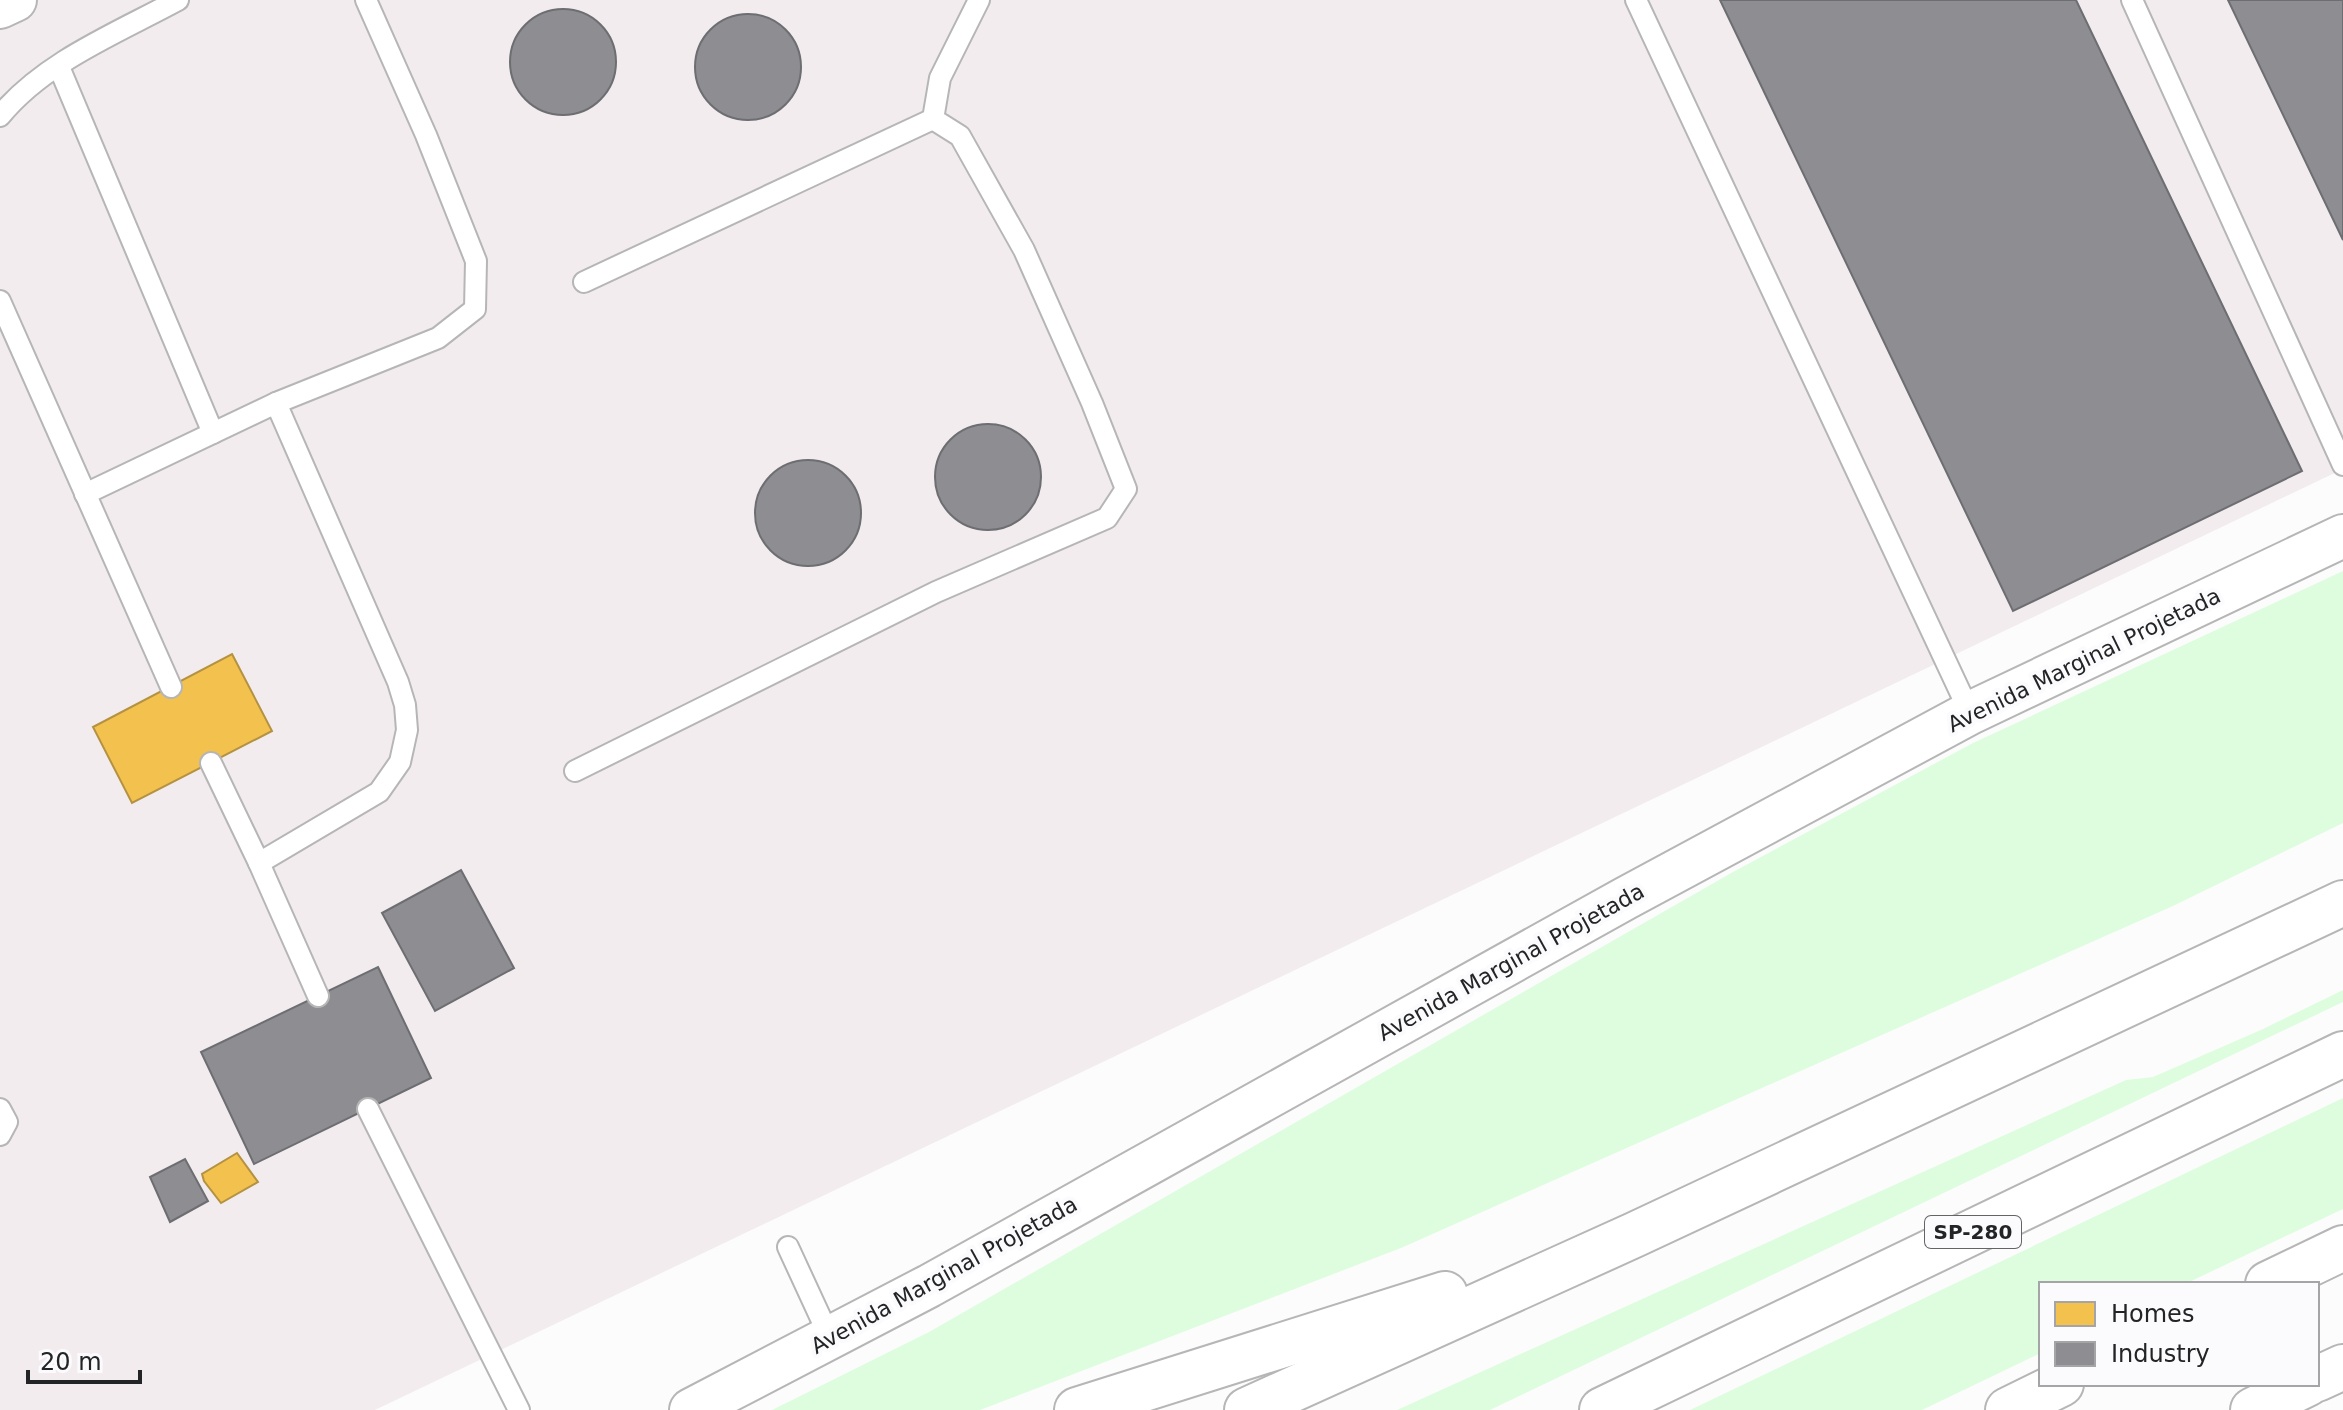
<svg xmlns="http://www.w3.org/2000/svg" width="2343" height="1410" viewBox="0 0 2343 1410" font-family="'DejaVu Sans',sans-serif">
<rect width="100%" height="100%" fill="#fcfcfd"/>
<polygon fill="#f3ecef" points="0,0 2343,0 2343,469 375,1410 0,1410"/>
<g fill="#defddf">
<polygon points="2343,571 2343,823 2173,906 1401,1248 980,1410 772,1410 929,1332 1733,872 1973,743"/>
<polygon points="2343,990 2343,1002 1490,1410 1397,1410 2126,1080 2153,1077 2263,1029"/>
<polygon points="2343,1098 2343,1209 2185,1284 2041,1284 2041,1353 1922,1410 1690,1410"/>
</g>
<g fill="#f2c14e" stroke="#b49242" stroke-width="2">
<polygon points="232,654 272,731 132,803 93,727"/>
<polygon points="237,1153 258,1182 221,1203 204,1181 202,1174"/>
</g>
<g fill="#8d8d92" stroke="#6d6e71" stroke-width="2">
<polygon points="1720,0 2076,0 2302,471 2013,611"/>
<polygon points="2228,0 2343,0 2343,240"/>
<circle cx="563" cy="62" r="53"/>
<circle cx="748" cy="67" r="53"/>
<circle cx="988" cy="477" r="53"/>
<circle cx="808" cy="513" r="53"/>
<polygon points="461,870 514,968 435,1011 382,913"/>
<polygon points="378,967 431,1078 254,1164 201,1052"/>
<polygon points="185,1159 208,1201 170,1222 150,1177"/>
</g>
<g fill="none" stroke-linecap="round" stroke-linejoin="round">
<g stroke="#b6b6b7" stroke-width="24">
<g id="service">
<polyline points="1636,0 1970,713"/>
<polyline points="2132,0 2343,465"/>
<polyline points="59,67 213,433"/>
<path d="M0 116C44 62 117 33 178 0"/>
<polyline points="584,282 933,119"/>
<polyline points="0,301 171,687"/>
<polyline points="85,494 276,403 438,338 475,309 476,261 426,135 366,0"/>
<polyline points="211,763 259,863 318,996"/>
<polyline points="575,771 936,592 1107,518 1126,489 1092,403 1024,250 960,136 933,119 940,78 979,0"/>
<polyline points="259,863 379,792 400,762 407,730 405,705 398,682 276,403"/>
<polyline points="0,1109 7,1122 0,1135"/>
<polyline points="368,1109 519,1410"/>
<polyline points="788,1247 830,1338"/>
</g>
</g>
<g stroke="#b6b6b7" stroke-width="46">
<g id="minor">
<polyline points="0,7 15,0"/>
<polyline points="691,1410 929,1286 1626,898 1970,713 2343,536"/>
</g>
</g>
<g stroke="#b6b6b7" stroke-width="48">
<g id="motorway">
<polyline points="2268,1284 2343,1248"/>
<polyline points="2317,1379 2343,1367"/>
<polyline points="1077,1410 1445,1294"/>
<polyline points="1247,1410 1634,1235 2343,903"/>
<polyline points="1602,1410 2343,1054"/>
<polyline points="2008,1410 2061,1384"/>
<polyline points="2253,1410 2307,1384"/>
</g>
</g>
<use href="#service" stroke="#fff" stroke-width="20"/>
<use href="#minor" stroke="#fff" stroke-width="42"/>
<use href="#motorway" stroke="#fff" stroke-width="44"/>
</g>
<g text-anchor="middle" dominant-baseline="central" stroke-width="8" stroke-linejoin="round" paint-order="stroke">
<rect fill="#fbfbfe" stroke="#646466" stroke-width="2" x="1925" y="1216" width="96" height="32" rx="6"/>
<g font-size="20" font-weight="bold" fill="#232425">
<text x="1973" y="1232">SP-280</text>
</g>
<g font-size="22" fill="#232425" stroke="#fbfbfe">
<text transform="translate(2084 660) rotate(-26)">Avenida Marginal Projetada</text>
<text transform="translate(1511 962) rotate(-29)">Avenida Marginal Projetada</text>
<text transform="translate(944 1275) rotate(-29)">Avenida Marginal Projetada</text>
</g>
</g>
<rect x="2039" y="1282" width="280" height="104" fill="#fbfbfe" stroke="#a5a5a7" stroke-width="2"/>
<rect x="2055" y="1302" width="40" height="24" fill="#f2c14e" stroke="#a5a5a7" stroke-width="2"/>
<text x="2111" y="1322" font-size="24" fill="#232425">Homes</text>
<rect x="2055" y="1342" width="40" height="24" fill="#8d8d92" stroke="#a5a5a7" stroke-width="2"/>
<text x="2111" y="1362" font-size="24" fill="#232425">Industry</text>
<path d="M28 1370v12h112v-12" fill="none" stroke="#232425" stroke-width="4"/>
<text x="40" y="1370" font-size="24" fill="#232425" stroke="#fbfbfe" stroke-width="6" paint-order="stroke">20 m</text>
</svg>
